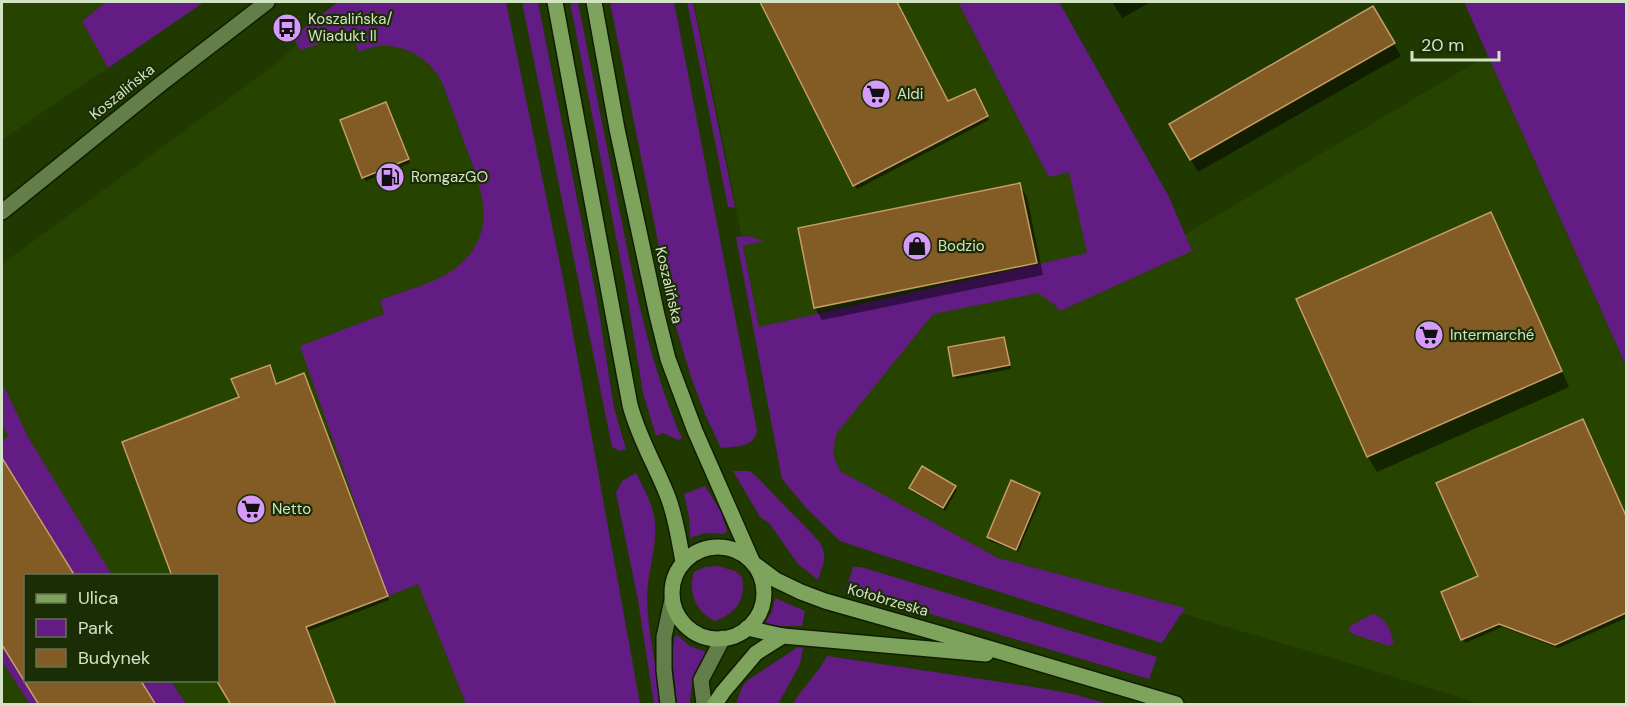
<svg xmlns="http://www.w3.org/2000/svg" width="1628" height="706" viewBox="0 0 1628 706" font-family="'DM Sans',sans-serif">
<rect width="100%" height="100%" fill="#203900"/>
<g fill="#264300" fill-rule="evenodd">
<polygon points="2,2 204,2 2,140"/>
<path d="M338 2H506L564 284 640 704H2V264L273 66 297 45 291 37ZM26 576H218V680H26Z"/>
<polygon points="694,2 998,2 1184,235 1488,55 1626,366 1626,704 1480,704 1372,670 1157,606 992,560 780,436 722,136"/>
</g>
<g fill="#621c84">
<polygon points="106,2 204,2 108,68 82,21"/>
<path d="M338 2H506L564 284 640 704H466L418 584 388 596 300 346 384 314 380 300C404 291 436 283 456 268 500 232 482 190 466 147 458 125 450 104 442 82 430 59 405 43 378 46 372 47 365 50 359 52L352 33 301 50 292 37Z"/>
<polygon points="522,2 538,2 597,300 614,408 626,449 620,451 612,447"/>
<path d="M570 2H578C592 74 607 146 621 218 636 293 651 368 682 438L678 440 663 433 656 436 643 393 625 283Z"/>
<path d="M610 2H674L757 430C755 448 736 446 721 448L705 414 691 377 673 317Z"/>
<polygon points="687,2 693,2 735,208 728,207"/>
<polygon points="958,2 1059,2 1169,197 1192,251 1060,311 1055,305 1038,293 933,314 836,434 833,454 840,471 998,558 1185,608 1162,643 888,557 840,541 808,510 782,479 736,237 748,236 764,241 743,246 759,327 1087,253 1069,172 1049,177 1046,172"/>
<polygon points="1464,2 1626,2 1626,366"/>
<polygon points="2,382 28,437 112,575 26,576 26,680 171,681 186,704 30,704 2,661 2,442 8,436 2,423"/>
<path d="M733 471H750L755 475 818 540C829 556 823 564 818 580L798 564 769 523 760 517Z"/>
<path d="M636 473C643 487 651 501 654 516 659 543 647 571 647 599 648 634 657 669 661 704H654L638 600 616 493 622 481Z"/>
<polygon points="705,486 721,512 727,531 725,534 705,533 690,538 689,517 684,494"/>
<path d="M718 566 735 571 742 577C746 600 736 613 715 621 695 612 688 591 694 572L705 567Z"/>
<polygon points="853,567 861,567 1157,657 1149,679 846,589"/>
<polygon points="775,598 805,611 802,626 763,626 772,612"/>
<path d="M1372 614C1384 615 1393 632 1393 643L1389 646 1353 634 1349 631 1350 626Z"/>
<path d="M677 635 690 646 709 653C697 669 690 684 690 704H677L672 657 675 636Z"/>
<polygon points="798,647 803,648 801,660 798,668 778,704 736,704 742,687 748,680"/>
<path d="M827 656 1034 687 1073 694 1108 704H793C803 686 818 674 827 656Z"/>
</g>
<g fill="#0007">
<polygon points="761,2 895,2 948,103 974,91 989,120 857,189"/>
<polygon points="1112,2 1151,2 1122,18"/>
<polygon points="1373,8 1401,56 1198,172 1171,124"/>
<polygon points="388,108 410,163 366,181 363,177"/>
<polygon points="1020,185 1027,197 1043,275 822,320 815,308 799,230"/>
<polygon points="1491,214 1499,229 1569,387 1377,472 1368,457 1298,300"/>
<polygon points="1004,339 1006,342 1011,369 956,379 954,376"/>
<polygon points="272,370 277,385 305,379 389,600 307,631 232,704 217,680 218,576 241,398"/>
<polygon points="1585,425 1626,518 1626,618 1558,648 1502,627 1465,643 1463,639 1480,577"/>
<polygon points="10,475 26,576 26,680 139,680 154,704 40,704 2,642 2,480"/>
<polygon points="955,487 957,490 945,511 913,492 910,488"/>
<polygon points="1039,494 1041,498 1018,552 990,541 988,537"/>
</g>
<g fill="#825b25" stroke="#c69c67" stroke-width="1.5">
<polygon points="760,2 897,2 948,101 975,89 988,116 853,186"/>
<polygon points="1373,6 1395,43 1190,160 1169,124"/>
<polygon points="386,102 409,159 362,178 340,120"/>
<polygon points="1020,183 1037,263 814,308 798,228"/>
<polygon points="1491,212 1562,371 1367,457 1296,299"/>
<polygon points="1004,337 1010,365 953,376 948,347"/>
<polygon points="270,365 276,384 304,373 388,596 306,627 336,705 231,705 218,683 218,576 172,576 122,442 239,397 231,379"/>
<polygon points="1583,419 1626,516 1626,613 1555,645 1499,624 1461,640 1441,592 1478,576 1436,483"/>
<polygon points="2,458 75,576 26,576 26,681 141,681 156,705 39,705 2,645"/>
<polygon points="922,466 956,486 943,508 909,488"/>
<polygon points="1011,480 1040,493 1016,550 987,537"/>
</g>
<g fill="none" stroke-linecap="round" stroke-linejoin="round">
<g stroke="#101d03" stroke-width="18">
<g id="minor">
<polyline points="2,212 162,83 267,2"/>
<polyline points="668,704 664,670 664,637 672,600"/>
<polyline points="704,704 701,680 723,638"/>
</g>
</g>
<g stroke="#101d03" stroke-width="18">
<g id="major">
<path d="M555 2 630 405C639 439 656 466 668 497 676 518 679 540 683 562"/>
<polyline points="594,2 617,129 657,315 668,359 695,431 753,563"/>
<circle cx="718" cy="593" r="46"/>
<polyline points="753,563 776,580 801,592 825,601 941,634 1176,704"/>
<polyline points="747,628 783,636 986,654"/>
<polyline points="715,704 723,692 756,653 783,636"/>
</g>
</g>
<use href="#minor" stroke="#627f49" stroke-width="15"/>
<use href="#major" stroke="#7da35c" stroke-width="15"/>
</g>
<defs>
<g id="bus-disc" transform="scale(1.5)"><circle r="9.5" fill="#d69bfa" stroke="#1a2d04"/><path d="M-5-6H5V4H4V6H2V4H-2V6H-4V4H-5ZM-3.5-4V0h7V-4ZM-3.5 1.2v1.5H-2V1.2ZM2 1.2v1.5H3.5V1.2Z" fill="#111"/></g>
<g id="supermarket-disc" transform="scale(1.5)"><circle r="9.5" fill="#d69bfa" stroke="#1a2d04"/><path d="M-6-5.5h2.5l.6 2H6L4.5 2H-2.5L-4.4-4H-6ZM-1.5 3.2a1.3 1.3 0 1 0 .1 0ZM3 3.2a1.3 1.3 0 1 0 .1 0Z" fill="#111"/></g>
<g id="fuel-disc" transform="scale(1.5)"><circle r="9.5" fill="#d69bfa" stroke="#1a2d04"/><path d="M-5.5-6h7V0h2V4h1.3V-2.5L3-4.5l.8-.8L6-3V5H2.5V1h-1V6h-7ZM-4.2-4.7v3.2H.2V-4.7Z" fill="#111"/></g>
<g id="shop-disc" transform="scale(1.5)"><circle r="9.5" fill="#d69bfa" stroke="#1a2d04"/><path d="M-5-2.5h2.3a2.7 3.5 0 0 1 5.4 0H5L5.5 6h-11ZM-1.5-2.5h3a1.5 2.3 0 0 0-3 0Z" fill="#111"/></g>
</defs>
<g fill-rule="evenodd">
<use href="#bus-disc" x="287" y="28"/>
<use href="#supermarket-disc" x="876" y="94"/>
<use href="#fuel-disc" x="390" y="177"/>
<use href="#shop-disc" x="917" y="246"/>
<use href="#supermarket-disc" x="1429" y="335"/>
<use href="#supermarket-disc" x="251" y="509"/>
</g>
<g text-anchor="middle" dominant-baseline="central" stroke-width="4.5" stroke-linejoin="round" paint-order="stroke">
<g font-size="15" fill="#d3e4c6" stroke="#1a2d04" text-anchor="start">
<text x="308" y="19">Koszalińska/<tspan x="308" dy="17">Wiadukt II</tspan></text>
<text x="897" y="94">Aldi</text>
<text x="411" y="177">RomgazGO</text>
<text x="938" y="246">Bodzio</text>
<text x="1450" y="335">Intermarché</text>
<text x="272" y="509">Netto</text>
</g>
<g font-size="15" fill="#d3e4c6" stroke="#1a2d04">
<text transform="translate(122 92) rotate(-39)">Koszalińska</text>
<text transform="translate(669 285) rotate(77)">Koszalińska</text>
<text transform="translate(888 600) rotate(16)">Kołobrzeska</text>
</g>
</g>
<rect width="1628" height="706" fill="none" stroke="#d3e4c6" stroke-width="6"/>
<rect x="24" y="574" width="195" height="108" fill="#1a2d04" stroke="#647652" stroke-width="1.5"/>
<rect x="36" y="594" width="30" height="9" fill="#7da35c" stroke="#647652" stroke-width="1.5"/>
<text x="78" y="604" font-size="18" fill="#d3e4c6">Ulica</text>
<rect x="36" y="619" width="30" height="18" fill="#621c84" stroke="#647652" stroke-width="1.5"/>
<text x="78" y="634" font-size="18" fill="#d3e4c6">Park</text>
<rect x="36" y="649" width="30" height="18" fill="#825b25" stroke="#647652" stroke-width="1.5"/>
<text x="78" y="664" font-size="18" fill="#d3e4c6">Budynek</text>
<path d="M1412 51v9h87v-9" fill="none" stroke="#d3e4c6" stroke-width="3"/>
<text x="1421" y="51" font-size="18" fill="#d3e4c6" stroke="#1a2d04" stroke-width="4.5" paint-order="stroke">20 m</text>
</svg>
